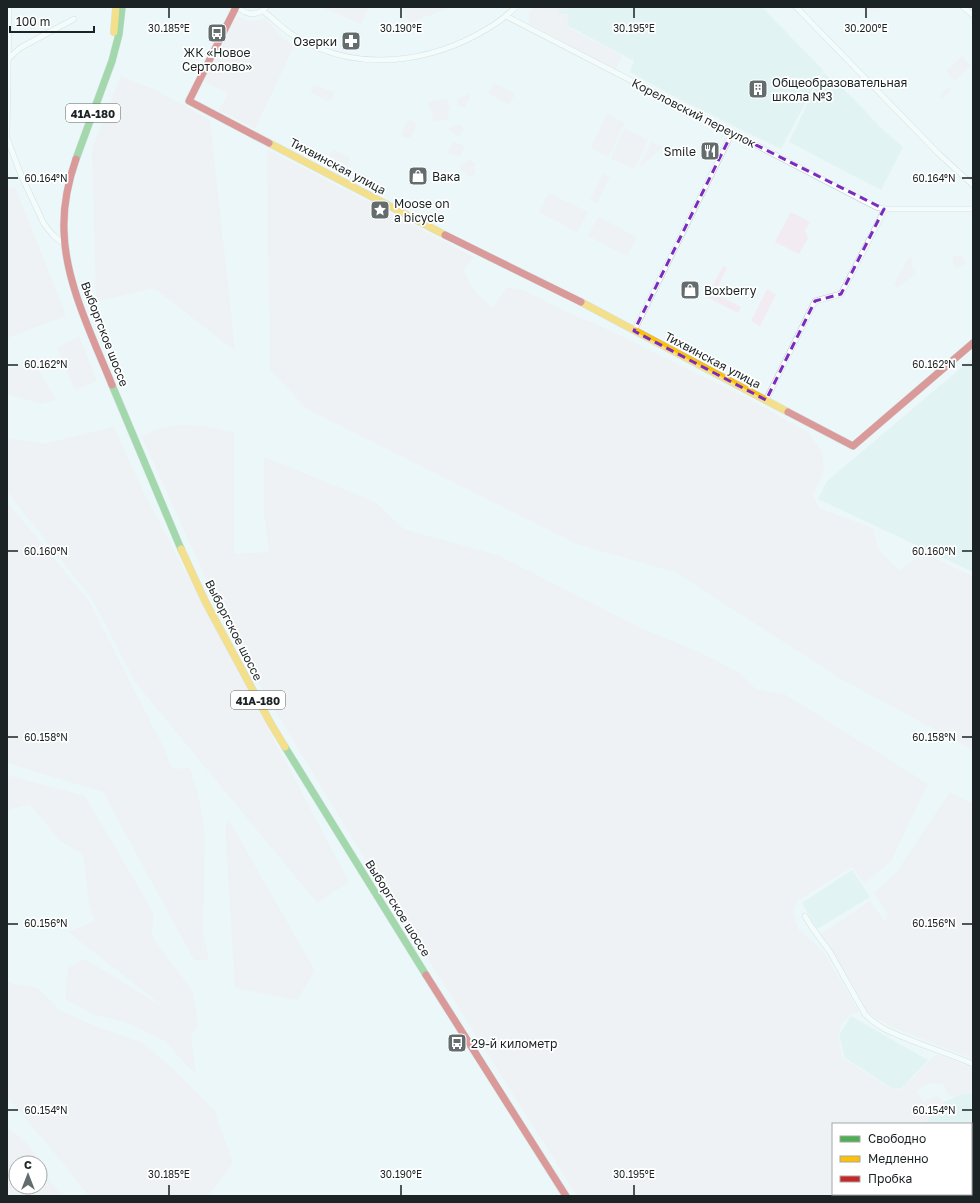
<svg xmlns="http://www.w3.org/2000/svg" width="980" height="1203" viewBox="0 0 980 1203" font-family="'Golos Text',sans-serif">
<rect width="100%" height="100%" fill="#ebf7f8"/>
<g fill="#d8eef0">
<polygon points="556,7 762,7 823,70 781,149 673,96 630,72 634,61 557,20"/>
<polygon points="823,72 854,99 879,126 903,147 881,190 789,142"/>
<polygon points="973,358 973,572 818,499 827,481"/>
<polygon points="852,870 870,897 817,929 802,903"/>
<polygon points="851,1016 928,1060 902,1088 893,1089 845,1058 839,1035"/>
<polygon points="973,1092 973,1196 865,1196 867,1194 971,1194 971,1124 924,1124 944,1102 961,1094"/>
</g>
<g fill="#f3ebf2">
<polygon points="324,7 369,7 361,24 324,8"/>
<polygon points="402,7 445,7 447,9 409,23"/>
<polygon points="535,7 575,7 573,8 559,9 559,14 568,14 569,17 567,21 568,26 571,29 623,56 615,70 529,23 529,15 528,14"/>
<polygon points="861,7 881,7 881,8 878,11 863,9"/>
<path d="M238 16C247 22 254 22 265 18L280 36 294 46 255 129 219 110 228 94 204 81 233 22Z"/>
<polygon points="962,56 971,65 955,81 946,71"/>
<polygon points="121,75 131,81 156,90 210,120 235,351 154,288 96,302 92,149"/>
<polygon points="494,83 515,94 509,105 488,93"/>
<polygon points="316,85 335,93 332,99 327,101 311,93 312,87"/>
<polygon points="949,86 952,90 942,100 939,96"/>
<polygon points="469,94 470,99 465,108 458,106 456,99"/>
<polygon points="447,98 451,111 448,111 449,119 434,122 428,102"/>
<polygon points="607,114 625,123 608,157 591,148"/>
<polygon points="411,120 417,125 410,138 403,137 401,134 407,122"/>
<polygon points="458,124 462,126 463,130 459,137 452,133 449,128"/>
<polygon points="625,128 648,140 634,169 611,158"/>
<polygon points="453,142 463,145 464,149 460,157 447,153"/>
<polygon points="651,142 663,147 637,170"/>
<path d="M267 149 474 257 464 269C467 285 482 297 492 309L507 287 523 290 577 317 594 323 749 399 808 432 822 452 824 469 813 496 819 508 873 528 879 550 899 570 925 554 973 576V750L841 679 675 572 577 544 307 409 270 370Z"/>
<polygon points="333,149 350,157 347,165 329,156"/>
<polygon points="468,160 471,160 475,164 473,168 475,171 474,175 468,176 465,172 462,171 459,166 462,163 465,163"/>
<polygon points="603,174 610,177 597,204 590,200"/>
<polygon points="15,187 66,316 7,338 7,189"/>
<polygon points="549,193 588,212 577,232 539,212"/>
<polygon points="791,212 810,222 805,230 808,238 799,254 775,242"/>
<polygon points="598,217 637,237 627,256 588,236"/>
<polygon points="953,256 961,256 966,261 966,263 958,269 953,266"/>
<polygon points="909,257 913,259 911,266 916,270 916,274 897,288 894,284"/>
<polygon points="723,266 727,268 715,292 720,296 741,307 738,313 707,297"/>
<polygon points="767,289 776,294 760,326 751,321"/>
<polygon points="79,336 97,381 75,390 57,348"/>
<polygon points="33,361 56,400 42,404 7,394 7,370"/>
<polygon points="180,425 203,426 234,432 234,554 269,552 264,514 264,457 375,502 404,529 497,555 641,628 701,653 740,673 756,689 786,695 928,784 891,861 864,884 852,867 797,901 793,913 799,930 823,951 859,1012 851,1014 843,1023 838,1034 842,1058 893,1090 902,1089 936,1054 973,1068 973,1092 961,1094 949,1097 943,1084 929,1083 917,1090 923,1102 937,1096 944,1102 924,1124 833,1124 833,1194 867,1194 865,1196 577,1196 364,857 237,648 142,437 155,430"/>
<polygon points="114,427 142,489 349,882 317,903 135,682 92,599 7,491 7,438 43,444"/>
<polygon points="7,502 89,601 154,729 163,746 172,769 190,768 199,799 205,833 203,931 209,960 194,960 103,792 7,763"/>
<polygon points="7,775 85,796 154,914 152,934 157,944 193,991 198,1027 191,1033 196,1073 189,1068 165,1041 125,1022 92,1014 65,999 68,968 85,959 168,1010 68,932 95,921 89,904 83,854 60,841 30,804 7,810"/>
<polygon points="950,792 973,804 973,1059 892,1027 868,1013 847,975 820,935 870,901 885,922 888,914 874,893 896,873"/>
<polygon points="229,820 315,971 297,1000 235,988 225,828"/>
<polygon points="7,981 13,984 38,988 59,1010 93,1025 143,1043 173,1069 214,1110 233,1163 207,1196 89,1196 71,1173 7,1096"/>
<polygon points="7,1127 28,1144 33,1151 39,1163 16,1163 16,1187 40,1187 40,1165 50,1181 62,1195 64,1196 7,1196"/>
</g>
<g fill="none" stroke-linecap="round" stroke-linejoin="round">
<g stroke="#bdc7c7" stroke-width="6">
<g id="street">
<polyline points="9,7 7,138 21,175 44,224 53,235 65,245"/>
<path d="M238 7C247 16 258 16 266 7"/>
<polyline points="796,7 940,155 973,185"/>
<polyline points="963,7 973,15"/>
<path d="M263 11C271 17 278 24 286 30 294 37 309 44 318 48 377 72 443 58 495 24 503 19 509 13 516 7"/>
<polyline points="506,16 876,207 884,209 973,209"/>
<polyline points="9,58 20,48 74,19"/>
<polyline points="634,331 732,133"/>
<polyline points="766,400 815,301 841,294 880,219 884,209"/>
<path d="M805 916 811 926 830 952 865 1014C877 1027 892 1033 908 1039 930 1048 952 1055 973 1064"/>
</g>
</g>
<g stroke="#bdc7c7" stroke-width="8">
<g id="fast">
<polyline points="76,159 112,61 119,34 122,7"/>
<polyline points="112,385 181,549"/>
<polyline points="285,747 426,975"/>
</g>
</g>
<g stroke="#bdc7c7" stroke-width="8">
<g id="slow">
<polyline points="114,32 116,7"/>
<polyline points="269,143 445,235"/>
<polyline points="581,302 788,412"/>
<polyline points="181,549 205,601 271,724 285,747"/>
</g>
</g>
<g stroke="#bdc7c7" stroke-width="8">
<g id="jam">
<polyline points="236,7 189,101 269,143"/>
<path d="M76 159C68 182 63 207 64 231 65 282 93 338 112 385"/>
<polyline points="445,235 581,302"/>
<polyline points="788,412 853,446 973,343"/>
<polyline points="426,975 566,1196"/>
</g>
</g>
<use href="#street" stroke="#fcfefe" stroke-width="5"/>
<use href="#fast" stroke="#4caf50" stroke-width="7"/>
<use href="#slow" stroke="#ffc107" stroke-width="7"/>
<use href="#jam" stroke="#c62828" stroke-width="7"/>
</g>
<path d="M0 0H980V1203H0ZM732 133 884 209 841 294 815 301 766 400 634 331Z" fill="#ebf7f8" fill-opacity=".55" fill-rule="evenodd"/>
<path fill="none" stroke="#7b2cbf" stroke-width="3" stroke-dasharray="8 5" stroke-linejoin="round" d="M732 133 884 209 841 294 815 301 766 400 634 331Z"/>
<path fill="none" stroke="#1b2324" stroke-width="1.5" d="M169 8V18M401 8V18M634 8V18M866 8V18M8 178H18M962 178H972M8 365H18M962 365H972M8 551H18M962 551H972M8 737H18M962 737H972M8 924H18M962 924H972M8 1110H18M962 1110H972M169 1185V1195M401 1185V1195M634 1185V1195"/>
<defs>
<g id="bus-square" transform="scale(1)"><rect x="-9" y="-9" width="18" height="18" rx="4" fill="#646d6e" stroke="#fff"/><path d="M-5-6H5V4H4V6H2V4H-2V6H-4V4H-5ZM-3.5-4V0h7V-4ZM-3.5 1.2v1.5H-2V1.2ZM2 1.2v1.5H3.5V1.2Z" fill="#fff"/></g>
<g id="pharmacy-square" transform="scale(1)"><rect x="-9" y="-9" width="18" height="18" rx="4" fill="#646d6e" stroke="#fff"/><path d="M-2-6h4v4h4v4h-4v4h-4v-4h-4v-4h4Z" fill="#fff"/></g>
<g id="building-square" transform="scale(1)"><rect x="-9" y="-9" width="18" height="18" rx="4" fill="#646d6e" stroke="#fff"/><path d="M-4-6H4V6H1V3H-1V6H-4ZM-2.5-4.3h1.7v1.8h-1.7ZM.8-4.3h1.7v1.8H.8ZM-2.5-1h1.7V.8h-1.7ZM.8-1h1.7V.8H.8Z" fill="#fff"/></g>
<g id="restaurant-square" transform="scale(1)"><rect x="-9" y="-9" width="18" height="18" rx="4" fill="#646d6e" stroke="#fff"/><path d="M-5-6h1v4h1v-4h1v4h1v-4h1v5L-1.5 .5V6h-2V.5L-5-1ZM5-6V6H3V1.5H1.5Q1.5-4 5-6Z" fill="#fff"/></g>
<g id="shop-square" transform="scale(1)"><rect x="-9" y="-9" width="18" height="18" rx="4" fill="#646d6e" stroke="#fff"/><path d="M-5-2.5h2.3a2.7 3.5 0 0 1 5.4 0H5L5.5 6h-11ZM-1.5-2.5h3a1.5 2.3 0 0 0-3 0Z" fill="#fff"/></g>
<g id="sight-square" transform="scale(1)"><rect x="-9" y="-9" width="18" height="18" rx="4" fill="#646d6e" stroke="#fff"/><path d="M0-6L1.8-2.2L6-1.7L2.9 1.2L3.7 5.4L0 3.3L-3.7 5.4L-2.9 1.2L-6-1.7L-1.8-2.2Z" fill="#fff"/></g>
</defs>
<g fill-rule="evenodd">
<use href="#bus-square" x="217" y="33"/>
<use href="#pharmacy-square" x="351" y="41"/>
<use href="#building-square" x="758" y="89"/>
<use href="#restaurant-square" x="710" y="151"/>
<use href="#shop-square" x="418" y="176"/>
<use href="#sight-square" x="380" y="210"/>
<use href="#shop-square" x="690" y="290"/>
<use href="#bus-square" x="457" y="1043"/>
</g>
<g text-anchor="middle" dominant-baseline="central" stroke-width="3.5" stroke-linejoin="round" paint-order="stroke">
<g fill="#fff" stroke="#5f6566" stroke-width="1">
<rect x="66" y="104" width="54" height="18" rx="3"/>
<rect x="231" y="691" width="54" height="18" rx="3"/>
</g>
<g font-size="11" font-weight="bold" fill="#1b2324">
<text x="93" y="113">41А-180</text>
<text x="258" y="700">41А-180</text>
</g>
<g font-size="12" fill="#1b2324" stroke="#fff" text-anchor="start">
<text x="337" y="41" text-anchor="end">Озерки</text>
<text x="217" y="52" text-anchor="middle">ЖК «Новое<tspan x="217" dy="14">Сертолово»</tspan></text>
<text x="772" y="82">Общеобразовательная<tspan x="772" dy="14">школа №3</tspan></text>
<text x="696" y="151" text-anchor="end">Smile</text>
<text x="432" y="176">Вака</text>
<text x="394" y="203">Moose on<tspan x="394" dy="14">a bicycle</tspan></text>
<text x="704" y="290">Boxberry</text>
<text x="471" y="1043">29-й километр</text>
</g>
<g font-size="12" fill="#1b2324" stroke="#fff">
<text transform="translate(694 113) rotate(27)">Кореловский переулок</text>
<text transform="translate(338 166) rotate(28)">Тихвинская улица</text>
<text transform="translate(105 334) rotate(69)">Выборгское шоссе</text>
<text transform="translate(713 360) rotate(28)">Тихвинская улица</text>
<text transform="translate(234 630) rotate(63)">Выборгское шоссе</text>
<text transform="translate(398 908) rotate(58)">Выборгское шоссе</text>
</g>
</g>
<g font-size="10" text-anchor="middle" fill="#1b2324" stroke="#fff" stroke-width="3.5" stroke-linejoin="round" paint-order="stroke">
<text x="169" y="32">30.185°E</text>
<text x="401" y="32">30.190°E</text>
<text x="634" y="32">30.195°E</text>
<text x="866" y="32">30.200°E</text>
<text x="46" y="182">60.164°N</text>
<text x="934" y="182">60.164°N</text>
<text x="46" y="368">60.162°N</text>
<text x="934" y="368">60.162°N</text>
<text x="46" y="555">60.160°N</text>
<text x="934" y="555">60.160°N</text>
<text x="46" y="741">60.158°N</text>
<text x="934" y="741">60.158°N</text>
<text x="46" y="927">60.156°N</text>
<text x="934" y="927">60.156°N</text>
<text x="46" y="1114">60.154°N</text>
<text x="934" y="1114">60.154°N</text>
<text x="169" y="1178">30.185°E</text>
<text x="401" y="1178">30.190°E</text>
<text x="634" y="1178">30.195°E</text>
</g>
<rect width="980" height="1203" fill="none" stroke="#1b2324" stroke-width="16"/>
<rect x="832" y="1123" width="140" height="72" fill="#ffffff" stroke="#a4a7a7"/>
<rect x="840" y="1136" width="20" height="6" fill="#4caf50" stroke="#a4a7a7"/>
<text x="868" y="1143" font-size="12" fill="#1b2324">Свободно</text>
<rect x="840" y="1156" width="20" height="6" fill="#ffc107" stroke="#a4a7a7"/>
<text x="868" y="1163" font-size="12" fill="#1b2324">Медленно</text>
<rect x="840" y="1176" width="20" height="6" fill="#c62828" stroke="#a4a7a7"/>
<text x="868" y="1183" font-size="12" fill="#1b2324">Пробка</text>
<g transform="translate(28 1175)"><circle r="19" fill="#ffffff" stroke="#a4a7a7"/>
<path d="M0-3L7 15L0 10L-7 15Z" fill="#646d6e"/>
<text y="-6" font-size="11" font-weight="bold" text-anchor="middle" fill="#1b2324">С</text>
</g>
<path d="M10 26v6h84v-6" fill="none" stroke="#1b2324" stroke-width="2"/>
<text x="16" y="26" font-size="12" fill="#1b2324" stroke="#ffffff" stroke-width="3" paint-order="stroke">100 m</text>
</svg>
